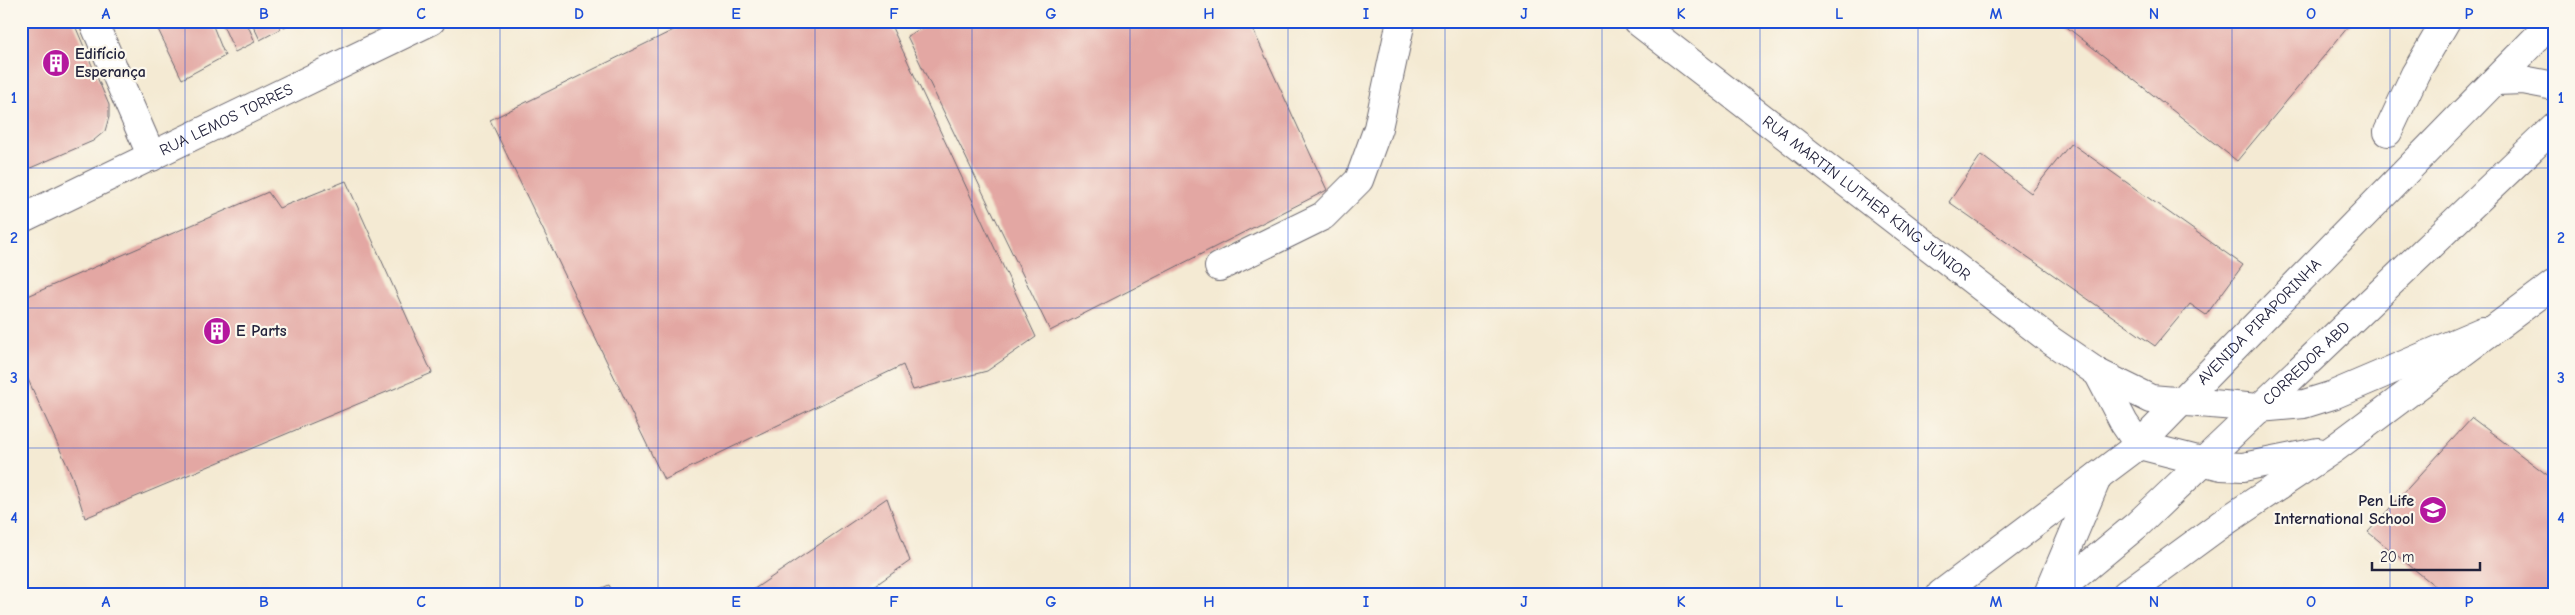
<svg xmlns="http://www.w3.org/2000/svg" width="2575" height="615" viewBox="0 0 2575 615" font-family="'Comic Neue',sans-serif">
<rect width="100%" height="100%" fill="#fbf7ec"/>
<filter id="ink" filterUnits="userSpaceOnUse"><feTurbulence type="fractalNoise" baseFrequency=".02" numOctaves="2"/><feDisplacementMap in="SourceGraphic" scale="10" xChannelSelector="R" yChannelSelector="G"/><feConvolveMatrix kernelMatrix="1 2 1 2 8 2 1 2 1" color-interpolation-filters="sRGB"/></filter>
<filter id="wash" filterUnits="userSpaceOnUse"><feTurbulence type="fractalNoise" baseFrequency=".0096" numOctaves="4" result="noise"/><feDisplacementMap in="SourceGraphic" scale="20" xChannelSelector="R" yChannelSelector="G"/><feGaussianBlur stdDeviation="1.12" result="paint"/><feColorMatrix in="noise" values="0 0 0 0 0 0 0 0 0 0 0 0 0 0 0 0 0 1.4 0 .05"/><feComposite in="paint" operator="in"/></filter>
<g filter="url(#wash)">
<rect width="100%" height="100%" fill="#f4ead3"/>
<g id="blocks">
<g fill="#e3a7a3">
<polygon points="21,21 73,21 109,105 109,117 105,131 93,141 21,172"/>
<polygon points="154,21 211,21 225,56 182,79"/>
<polygon points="221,21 246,21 255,42 235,52"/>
<polygon points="251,21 277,21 281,29 260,40"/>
<polygon points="281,21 295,21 284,27"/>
<polygon points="692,21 889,21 1036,337 987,371 913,390 903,365 664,480 490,120"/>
<polygon points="936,21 1249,21 1327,190 1050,331 907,36"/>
<polygon points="2059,21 2353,21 2237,161"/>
<polygon points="2071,143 2243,265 2206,315 2190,304 2155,346 1949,202 1981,155 2031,193"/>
<polygon points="346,181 432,373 85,518 72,476 21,364 21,299 268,192 279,208"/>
<polygon points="2472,418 2554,480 2554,594 2445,594 2368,532"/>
<polygon points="887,498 910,561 863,594 747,594"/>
<polygon points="609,585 614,594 588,594"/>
</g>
</g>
</g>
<g filter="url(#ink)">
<use href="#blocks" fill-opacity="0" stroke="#6c6870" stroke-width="1"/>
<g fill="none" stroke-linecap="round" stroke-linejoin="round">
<g stroke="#6c6870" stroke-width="30">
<g id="minor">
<polyline points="93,21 152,157"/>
<path id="s1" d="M1637 21 2050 340 2098 373 2151 399 2259 408 2304 404 2333 395 2483 331"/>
<polyline points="2388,132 2415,74 2446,21"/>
<path id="s2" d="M21 219 431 21"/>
<polyline points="1219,267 1323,216 1359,180 1378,128 1401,21"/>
<polyline points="2098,373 2124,423 2139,445"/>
<polyline points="2048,594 2098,476"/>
<path id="s3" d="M2054 594 2138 524 2554 127"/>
</g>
</g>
<g stroke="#6c6870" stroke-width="30">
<g id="major">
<polyline points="2496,81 2523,80 2554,86"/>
<polyline points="2139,445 2221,466 2243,467 2318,452"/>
<path id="s4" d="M1941 594 2139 445 2553 21"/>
<polyline points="2126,594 2220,525 2335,448 2554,284"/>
</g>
</g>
<use href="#minor" stroke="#fff" stroke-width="28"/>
<use href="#major" stroke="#fff" stroke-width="28"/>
</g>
</g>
<path fill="none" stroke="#1d4ed8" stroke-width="1" stroke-opacity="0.55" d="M185 21V594M342 21V594M500 21V594M658 21V594M815 21V594M972 21V594M1130 21V594M1288 21V594M1445 21V594M1602 21V594M1760 21V594M1918 21V594M2075 21V594M2232 21V594M2390 21V594M21 168H2554M21 308H2554M21 448H2554"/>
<defs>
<g id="building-disc" transform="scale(1.4375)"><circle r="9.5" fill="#b5179e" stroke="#fbf7ec"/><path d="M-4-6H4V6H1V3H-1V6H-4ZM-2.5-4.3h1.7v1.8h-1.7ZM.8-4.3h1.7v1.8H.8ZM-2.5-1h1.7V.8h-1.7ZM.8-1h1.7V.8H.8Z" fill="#fff"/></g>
<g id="school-disc" transform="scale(1.4375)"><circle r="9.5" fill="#b5179e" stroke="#fbf7ec"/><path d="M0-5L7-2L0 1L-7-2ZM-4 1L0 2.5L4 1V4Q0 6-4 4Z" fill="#fff"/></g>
</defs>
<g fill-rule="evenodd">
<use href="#building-disc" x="56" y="63"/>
<use href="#building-disc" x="217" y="331"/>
<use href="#school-disc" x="2433" y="510"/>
</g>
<g text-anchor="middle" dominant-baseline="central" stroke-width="4.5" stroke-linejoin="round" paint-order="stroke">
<g font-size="16" font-weight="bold" fill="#22223b" stroke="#fbf7ec" text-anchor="start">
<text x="75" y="54">Edifício<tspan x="75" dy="18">Esperança</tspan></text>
<text x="236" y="331">E Parts</text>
<text x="2414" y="501" text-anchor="end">Pen Life<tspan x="2414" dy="18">International School</tspan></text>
</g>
<g font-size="16" fill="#22223b" stroke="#fbf7ec">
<text stroke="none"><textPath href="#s2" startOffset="228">RUA LEMOS TORRES</textPath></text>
<text stroke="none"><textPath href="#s1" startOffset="290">RUA MARTIN LUTHER KING JÚNIOR</textPath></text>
<text stroke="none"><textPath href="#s4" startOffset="420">AVENIDA PIRAPORINHA</textPath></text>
<text stroke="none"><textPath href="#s3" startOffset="342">CORREDOR ABD</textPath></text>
</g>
</g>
<rect width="2575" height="615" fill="none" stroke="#fbf7ec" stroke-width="55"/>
<path d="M2372 562v8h108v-8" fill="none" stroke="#22223b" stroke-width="2.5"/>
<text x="2380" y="562" font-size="15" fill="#22223b" stroke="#fbf7ec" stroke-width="4" paint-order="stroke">20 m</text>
<rect x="28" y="28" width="2520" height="560" fill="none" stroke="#1d4ed8" stroke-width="2"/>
<g font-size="16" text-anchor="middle" font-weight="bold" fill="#1d4ed8">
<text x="106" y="19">A</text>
<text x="264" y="19">B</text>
<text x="421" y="19">C</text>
<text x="579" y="19">D</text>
<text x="736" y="19">E</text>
<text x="894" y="19">F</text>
<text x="1051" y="19">G</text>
<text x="1209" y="19">H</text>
<text x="1366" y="19">I</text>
<text x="1524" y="19">J</text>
<text x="1681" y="19">K</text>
<text x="1839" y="19">L</text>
<text x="1996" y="19">M</text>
<text x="2154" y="19">N</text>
<text x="2311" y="19">O</text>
<text x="2469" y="19">P</text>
<text x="14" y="103">1</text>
<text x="2561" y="103">1</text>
<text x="14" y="243">2</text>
<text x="2561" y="243">2</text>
<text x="14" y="383">3</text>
<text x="2561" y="383">3</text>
<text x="14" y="523">4</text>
<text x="2561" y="523">4</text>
<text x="106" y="607">A</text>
<text x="264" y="607">B</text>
<text x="421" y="607">C</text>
<text x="579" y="607">D</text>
<text x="736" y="607">E</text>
<text x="894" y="607">F</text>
<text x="1051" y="607">G</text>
<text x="1209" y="607">H</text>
<text x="1366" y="607">I</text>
<text x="1524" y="607">J</text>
<text x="1681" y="607">K</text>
<text x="1839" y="607">L</text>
<text x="1996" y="607">M</text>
<text x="2154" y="607">N</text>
<text x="2311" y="607">O</text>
<text x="2469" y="607">P</text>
</g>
</svg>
